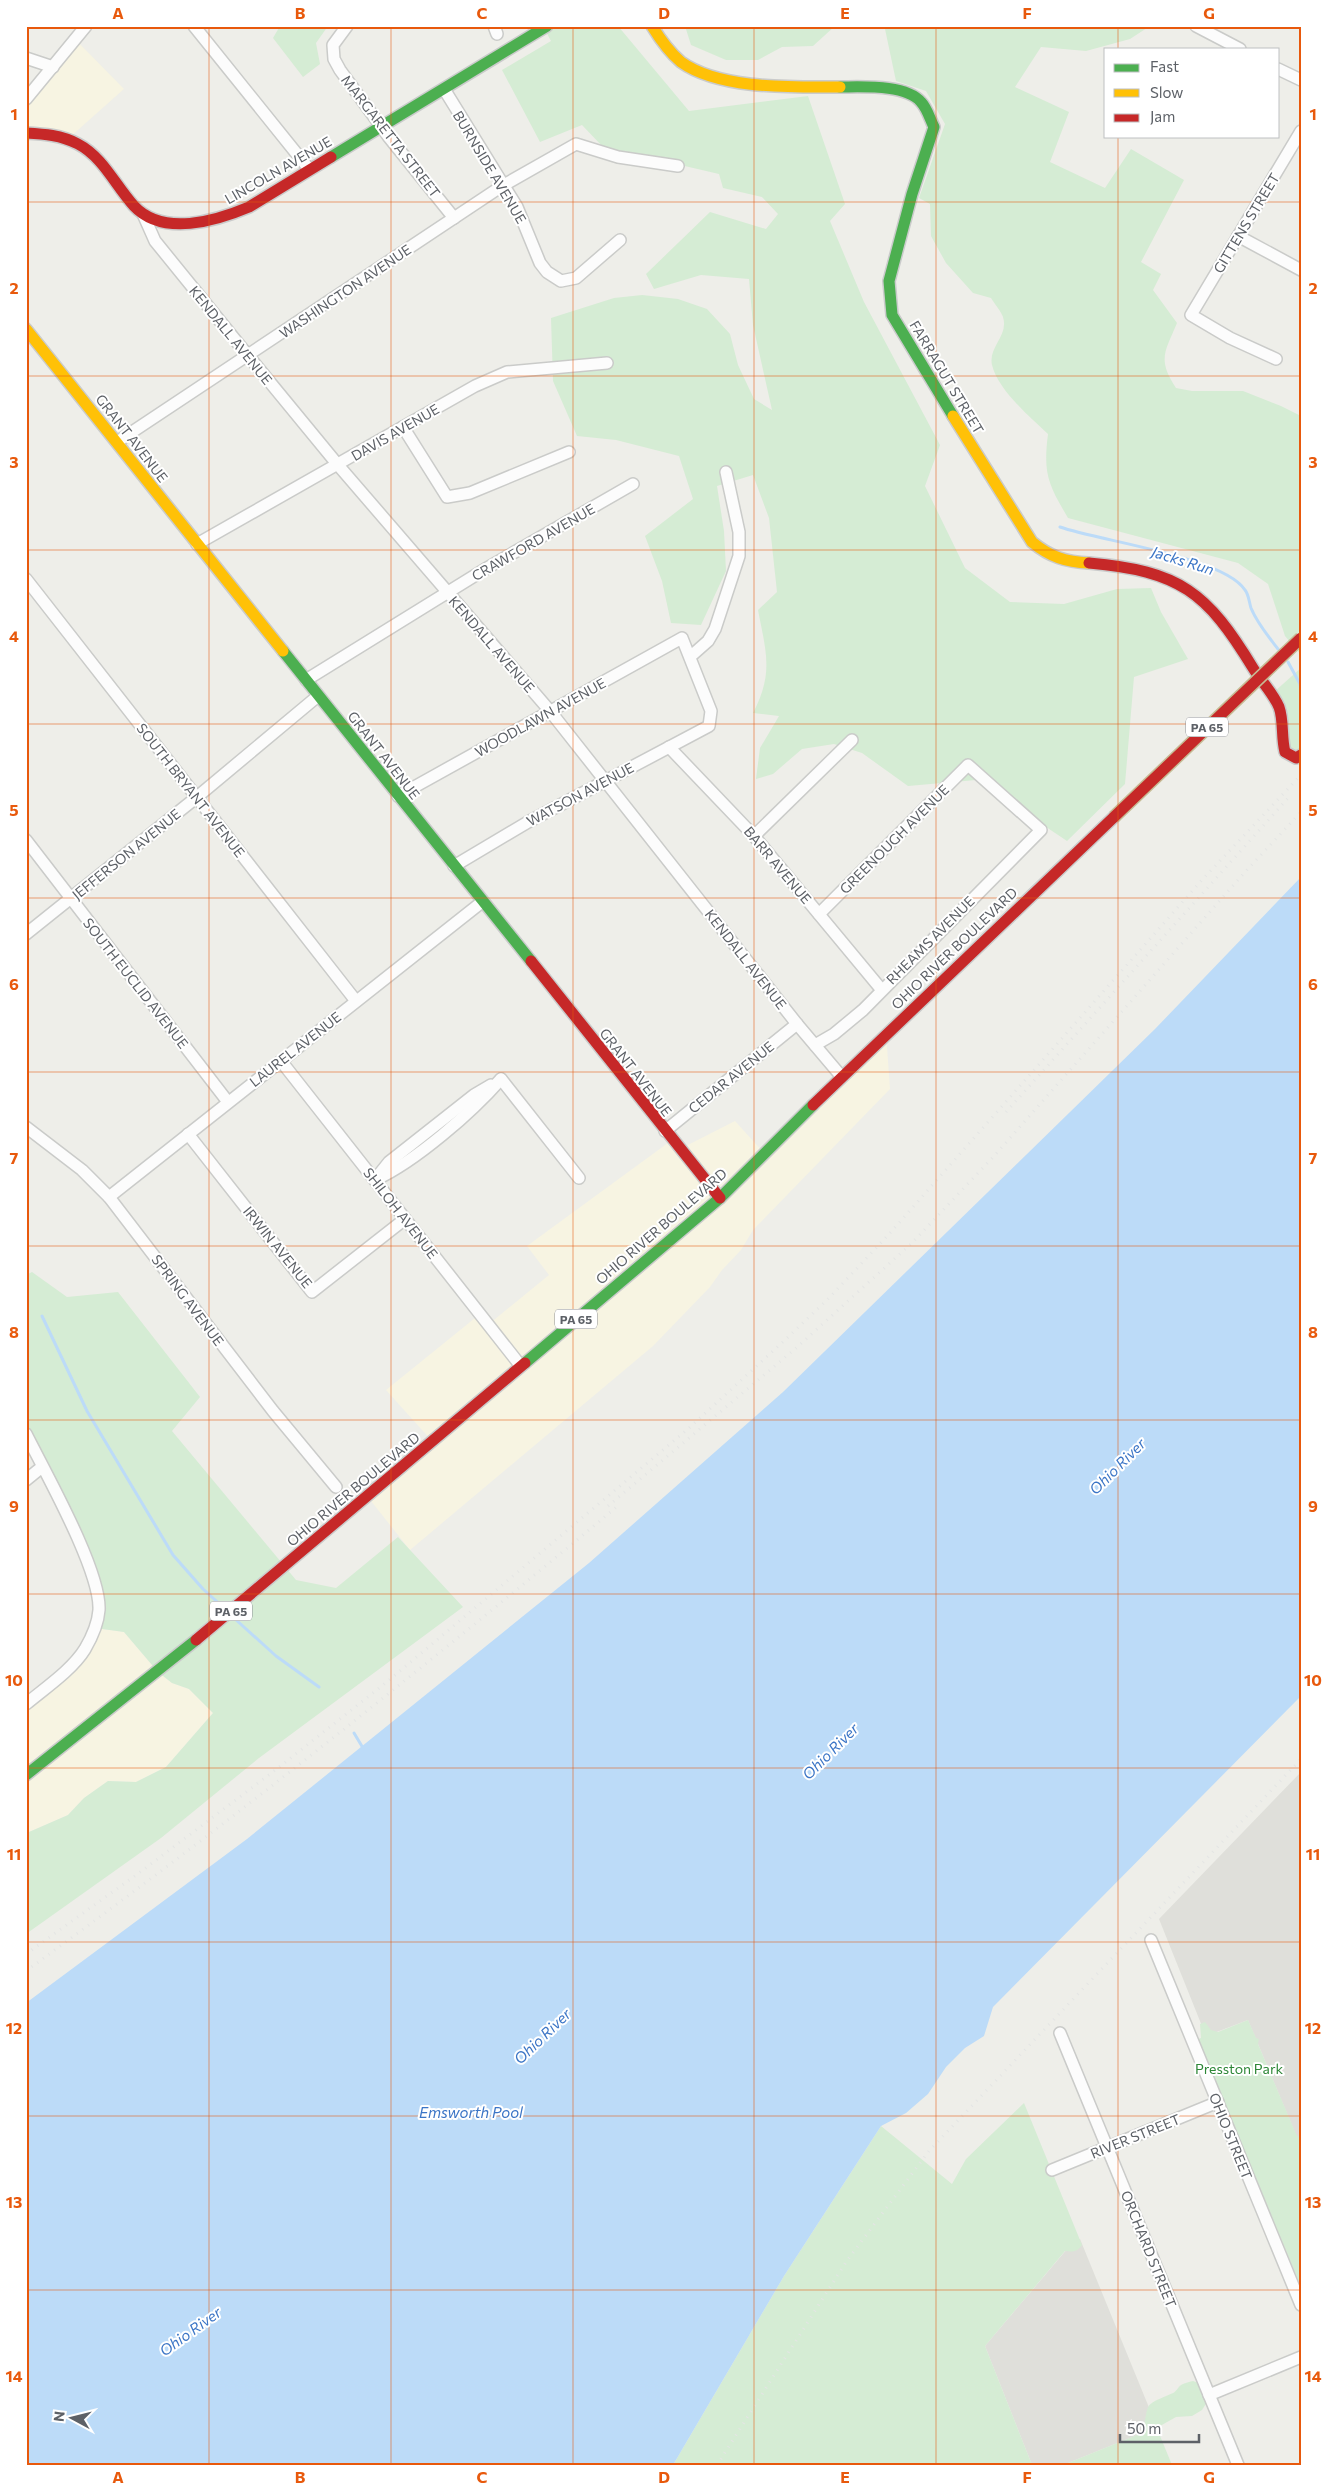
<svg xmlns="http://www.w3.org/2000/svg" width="1327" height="2491" viewBox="0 0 1327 2491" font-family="Commissioner,sans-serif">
<rect width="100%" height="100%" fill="#eeeee9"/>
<g fill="#f7f4e2">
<polygon points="75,39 124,89 69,138 26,133 26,99"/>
<polygon points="886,1033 890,1089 753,1230 741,1250 722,1270 710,1287 653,1346 410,1550 367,1496 432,1441 386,1390 480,1314 489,1324 549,1275 527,1246 672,1140 680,1149 735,1121 764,1153"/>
<polygon points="95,1628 124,1632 158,1672 172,1683 189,1689 213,1713 166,1767 136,1782 108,1781 84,1798 68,1815 29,1832 26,1837 26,1704 67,1668"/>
</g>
<g fill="#dfdfda">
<polygon points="1301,1772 1301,2147 1248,2020 1206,2036 1159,1919"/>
<polygon points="1080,2239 1157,2427 1063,2465 1032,2465 985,2346 1073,2242"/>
</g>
<g fill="#d5ecd4">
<polygon points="280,26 328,26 316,43 320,64 303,77 273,38"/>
<path d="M543 26H618L689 111 808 96 845 204 830 221 864 302 940 445 925 486 965 568 1010 602 1064 604 1117 589 1151 588 1161 612 1188 659 1134 677 1125 784 1067 841 976 780 908 786 862 753 834 744 802 749 773 774 756 779 760 748 779 716 753 713C774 673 766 652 758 610L777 592 769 518 753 475 717 486 724 531 726 571 701 625 671 623 662 581 645 536 693 499 679 456 616 440 577 436 553 381 551 318 614 298 642 295 678 299 707 309 730 334 738 365 754 399 772 410 753 325 749 279 701 275 654 289 646 274 710 212 766 229 778 214 762 197 723 188 719 174 603 147 582 125 540 142 502 70 551 41Z"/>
<polygon points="685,26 835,26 813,46 782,47 758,60 726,60 691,45"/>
<path d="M840 26H1150L1130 39 1086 51 1041 47 1015 87 1069 112 1050 162 1105 188 1131 149 1184 180 1141 262 1161 274 1153 290 1177 323C1165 352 1157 359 1176 388L1192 391H1243L1281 406 1301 416V655L1285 636 1268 584 1238 563 1068 518C1048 484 1043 474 1048 434 1030 417 998 390 992 365 988 347 1009 336 1003 317 1001 311 994 303 991 298L973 293 946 263 931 236 930 204 919 198 945 124 926 91 896 81 885 29Z"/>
<polygon points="1301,668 1301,747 1297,751 1289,748 1274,692"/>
<polygon points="32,1272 67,1297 118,1292 200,1397 172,1431 296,1580 336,1588 398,1537 463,1607 259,1758 161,1838 26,1934 26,1837 29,1832 68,1815 84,1798 108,1781 136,1782 166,1767 213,1713 189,1689 172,1683 158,1672 124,1632 95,1628 96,1590 26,1434 26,1275"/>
<polygon points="1248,2020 1256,2038 1259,2039 1258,2044 1296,2134 1301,2140 1301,2287 1217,2085 1213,2082 1209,2072 1211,2069 1198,2039 1201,2038 1200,2024 1205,2022 1211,2030 1218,2032"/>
<path d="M1024 2103 1082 2245C1077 2252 1073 2252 1065 2251L985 2346 1032 2465H673L784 2276 881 2126 952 2184 966 2159Z"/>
<path d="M1193 2381 1204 2385 1209 2399 1202 2410 1192 2416 1176 2417 1160 2426 1158 2431 1172 2465H1063L1142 2433C1151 2402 1140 2407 1173 2393 1176 2392 1178 2387 1181 2385 1184 2383 1189 2382 1193 2381Z"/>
</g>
<polygon fill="#bcdbf8" points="1301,877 1301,1696 993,2007 984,2036 965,2048 946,2067 928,2094 906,2113 881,2126 784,2276 673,2465 26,2465 26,2003 247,1839 589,1563 783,1392 1155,1029"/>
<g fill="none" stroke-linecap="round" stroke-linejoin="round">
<g stroke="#bcdbf8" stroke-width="3">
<path d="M1060 527C1100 541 1224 557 1245 590 1249 595 1249 602 1251 608 1257 623 1268 636 1278 649"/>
<polyline points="1288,662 1300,684 1301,692"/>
<polyline points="42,1316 87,1411 173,1555 203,1589 224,1608"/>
<polyline points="234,1618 276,1656 319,1687"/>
<polyline points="354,1733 363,1748"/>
</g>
<g stroke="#cacbc9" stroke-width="14">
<g id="street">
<polyline points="194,26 309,169"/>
<polyline points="347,26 333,45 334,59 340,70 388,136 454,218"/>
<polyline points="494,26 497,34"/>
<polyline points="1196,26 1240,49"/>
<polyline points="26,58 53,67"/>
<polyline points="1278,69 1301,80"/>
<polyline points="444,89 517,207 540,263 547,272 561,281 576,278 620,240"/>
<polyline points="26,99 86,26"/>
<polyline points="143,214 155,241 241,347 338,465 550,711 797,1024 841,1076"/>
<polyline points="1238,236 1301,270"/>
<polyline points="1276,359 1230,338 1191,315 1301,131"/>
<polyline points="403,427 447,497 470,493 569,452"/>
<polyline points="117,442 502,186 576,144 618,157 678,166"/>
<polyline points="197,544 475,386 507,372 607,363"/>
<polyline points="26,579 356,1001"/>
<polyline points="691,656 708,641 715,629 739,556 739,532 726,472"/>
<polyline points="306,680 487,568 633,484"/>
<polyline points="669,747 754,836 881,989"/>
<polyline points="398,796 682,638 711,711 709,726 528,822 454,866"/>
<polyline points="754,836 852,740"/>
<polyline points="26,840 228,1102"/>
<polyline points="26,934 197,797 318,696"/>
<polyline points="815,1045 834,1034 863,1010 1041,830 968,765 819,914"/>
<polyline points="281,1061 520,1365"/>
<polyline points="501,1079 579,1178"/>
<polyline points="26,1127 82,1170 109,1197 273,1411 336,1487"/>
<polyline points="665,1131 797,1024"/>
<polyline points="188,1134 312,1292 405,1219"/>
<polyline points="377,1177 389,1162 474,1095 491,1085"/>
<path d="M375 1180C416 1161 471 1113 501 1079"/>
<polyline points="109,1197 482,902"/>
<path d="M26 1434C45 1472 101 1571 99 1610 98 1624 92 1637 85 1649 72 1670 45 1688 26 1704"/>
<polyline points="26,1480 42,1467"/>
<polyline points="1151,1940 1301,2305"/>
<polyline points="1060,2033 1238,2465"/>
<polyline points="1052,2170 1218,2102"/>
<polyline points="1209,2395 1301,2357"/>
</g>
</g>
<g stroke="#cacbcb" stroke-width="14">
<g id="fast">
<path d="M840 87C862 87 906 84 921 102 927 108 930 119 934 127L912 194 889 281 892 315 953 416"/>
<polyline points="331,157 547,26"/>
<polyline points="283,651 531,961"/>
<polyline points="525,1363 720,1198 813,1105"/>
<polyline points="26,1775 196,1640"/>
</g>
</g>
<g stroke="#cacbcb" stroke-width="14">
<g id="slow">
<path d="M652 26C660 39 669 52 681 62 720 90 795 87 840 87"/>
<polyline points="26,329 283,651"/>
<path d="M953 416 1032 542C1050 557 1066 562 1089 563"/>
</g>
</g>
<g stroke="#cacbcb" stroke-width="14">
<g id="jam">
<path d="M26 133C44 134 61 135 78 144 103 157 115 185 134 206 163 237 216 221 249 207L331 157"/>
<path d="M1089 563C1180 571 1207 592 1253 668 1261 681 1273 693 1279 707 1284 721 1281 737 1285 752L1296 758 1301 755"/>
<polyline points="531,961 720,1198"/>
<polyline points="813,1105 1114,817"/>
<polyline points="196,1640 525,1363"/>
</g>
</g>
<use href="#street" stroke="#fcfcfc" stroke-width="11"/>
<use href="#fast" stroke="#4caf50" stroke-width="11"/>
<use href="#slow" stroke="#ffc107" stroke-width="11"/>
<use href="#jam" stroke="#c62828" stroke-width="11"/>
<g stroke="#e4e5e4" stroke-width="3" stroke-dasharray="1 6" stroke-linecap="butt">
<polyline points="1006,1112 1290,796"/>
<polyline points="608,1506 795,1349 912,1243 996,1154 1245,872 1301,812"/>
<polyline points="26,1954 139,1873 278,1768 388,1681 689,1428 785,1340 829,1298 890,1233 1201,881 1301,775"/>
<path d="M26 1971C230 1823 426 1666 619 1505"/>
<polyline points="717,2465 846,2262 929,2151 1301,1759"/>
</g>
<g stroke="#c6bb95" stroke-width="14" stroke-linecap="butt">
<polyline id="jam-bridge" points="1114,817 1301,638"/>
</g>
<use href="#jam-bridge" stroke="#c62828" stroke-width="11"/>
</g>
<path fill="none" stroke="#e8590c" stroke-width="1" stroke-opacity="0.55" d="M209 26V2465M391 26V2465M573 26V2465M754 26V2465M936 26V2465M1118 26V49M1118 136V2465M26 202H1301M26 376H1301M26 550H1301M26 724H1301M26 898H1301M26 1072H1301M26 1246H1301M26 1420H1301M26 1594H1301M26 1768H1301M26 1942H1301M26 2116H1301M26 2290H1301"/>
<g text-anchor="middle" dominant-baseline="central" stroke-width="4" stroke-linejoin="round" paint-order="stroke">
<g fill="#fff" stroke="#8e9095" stroke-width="1">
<rect x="1186" y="717.5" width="42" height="19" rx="4"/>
<rect x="555" y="1309.5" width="42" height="19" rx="4"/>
<rect x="210" y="1601.5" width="42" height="19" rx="4"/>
</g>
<g font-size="12" font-weight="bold" fill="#5d6167">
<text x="1207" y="727">PA 65</text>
<text x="576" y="1319">PA 65</text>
<text x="231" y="1611">PA 65</text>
</g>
<g font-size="14" fill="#5d6167" stroke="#fff">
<text transform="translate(391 136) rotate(52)">MARGARETTA STREET</text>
<text transform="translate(490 167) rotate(59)">BURNSIDE AVENUE</text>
<text transform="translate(278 170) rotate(-30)">LINCOLN AVENUE</text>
<text transform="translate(1246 223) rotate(-59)">GITTENS STREET</text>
<text transform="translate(345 291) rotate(-34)">WASHINGTON AVENUE</text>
<text transform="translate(231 335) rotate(51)">KENDALL AVENUE</text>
<text transform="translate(947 377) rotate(59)">FARRAGUT STREET</text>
<text transform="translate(395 432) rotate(-30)">DAVIS AVENUE</text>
<text transform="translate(132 438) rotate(52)">GRANT AVENUE</text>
<text transform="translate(533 542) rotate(-30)">CRAWFORD AVENUE</text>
<text transform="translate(492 644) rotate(49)">KENDALL AVENUE</text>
<text transform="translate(540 717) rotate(-29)">WOODLAWN AVENUE</text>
<text transform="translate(384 755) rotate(52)">GRANT AVENUE</text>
<text transform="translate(191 790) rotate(52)">SOUTH BRYANT AVENUE</text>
<text transform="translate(580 794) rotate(-28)">WATSON AVENUE</text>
<text transform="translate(894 839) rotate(-45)">GREENOUGH AVENUE</text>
<text transform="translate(126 854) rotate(-39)">JEFFERSON AVENUE</text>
<text transform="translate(778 865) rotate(50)">BARR AVENUE</text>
<text transform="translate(930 940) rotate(-45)">RHEAMS AVENUE</text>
<text transform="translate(954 948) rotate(-44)">OHIO RIVER BOULEVARD</text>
<text transform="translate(746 959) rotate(52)">KENDALL AVENUE</text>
<text transform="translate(136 983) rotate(52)">SOUTH EUCLID AVENUE</text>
<text transform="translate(295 1049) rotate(-38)">LAUREL AVENUE</text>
<text transform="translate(636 1072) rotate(52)">GRANT AVENUE</text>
<text transform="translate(731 1077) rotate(-39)">CEDAR AVENUE</text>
<text transform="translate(401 1213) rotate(52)">SHILOH AVENUE</text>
<text transform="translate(661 1226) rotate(-41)">OHIO RIVER BOULEVARD</text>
<text transform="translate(278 1247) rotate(51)">IRWIN AVENUE</text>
<text transform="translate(188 1300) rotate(53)">SPRING AVENUE</text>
<text transform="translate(353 1489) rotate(-40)">OHIO RIVER BOULEVARD</text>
<text transform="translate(1135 2136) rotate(-22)">RIVER STREET</text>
<text transform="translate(1231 2136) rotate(68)">OHIO STREET</text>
<text transform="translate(1149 2249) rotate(68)">ORCHARD STREET</text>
</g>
<g font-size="14" fill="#2d8737" stroke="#fff">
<text x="1239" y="2068">Presston Park</text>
</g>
<g font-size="15" font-style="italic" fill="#3b75c6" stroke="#fff">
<text transform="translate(1183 560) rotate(17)">Jacks Run</text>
<text transform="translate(1117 1466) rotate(-45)">Ohio River</text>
<text transform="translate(830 1751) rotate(-45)">Ohio River</text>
<text transform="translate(542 2036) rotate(-44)">Ohio River</text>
<text x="471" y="2112">Emsworth Pool</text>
<text transform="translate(190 2331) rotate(-36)">Ohio River</text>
</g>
</g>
<rect width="1327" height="2491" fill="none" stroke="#ffffff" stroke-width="55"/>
<rect x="1104" y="48" width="175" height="90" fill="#ffffff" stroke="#bec0c2"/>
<rect x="1114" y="64" width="25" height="8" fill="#4caf50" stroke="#bec0c2"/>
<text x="1150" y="72" font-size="15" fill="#5d6167">Fast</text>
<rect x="1114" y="89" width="25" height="8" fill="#ffc107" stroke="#bec0c2"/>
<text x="1150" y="98" font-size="15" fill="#5d6167">Slow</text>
<rect x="1114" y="114" width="25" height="8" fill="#c62828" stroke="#bec0c2"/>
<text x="1150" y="122" font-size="15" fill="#5d6167">Jam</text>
<g transform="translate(72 2418) rotate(277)" stroke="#ffffff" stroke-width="4" paint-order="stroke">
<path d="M0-4L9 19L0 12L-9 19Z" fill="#5d6167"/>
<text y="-8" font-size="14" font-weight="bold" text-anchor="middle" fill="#5d6167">N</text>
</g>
<path d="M1120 2434v8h79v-8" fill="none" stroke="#5d6167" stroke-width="2.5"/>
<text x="1127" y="2434" font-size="15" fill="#5d6167" stroke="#ffffff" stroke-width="4" paint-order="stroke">50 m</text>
<rect x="28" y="28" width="1272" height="2436" fill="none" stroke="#e8590c" stroke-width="2"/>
<g font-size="16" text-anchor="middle" font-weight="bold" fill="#e8590c">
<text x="118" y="19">A</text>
<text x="300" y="19">B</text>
<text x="482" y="19">C</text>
<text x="664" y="19">D</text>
<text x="845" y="19">E</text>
<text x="1027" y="19">F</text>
<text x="1209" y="19">G</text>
<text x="14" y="120">1</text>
<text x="1313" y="120">1</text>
<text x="14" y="294">2</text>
<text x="1313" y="294">2</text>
<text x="14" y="468">3</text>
<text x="1313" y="468">3</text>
<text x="14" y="642">4</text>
<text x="1313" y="642">4</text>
<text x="14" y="816">5</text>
<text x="1313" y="816">5</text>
<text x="14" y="990">6</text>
<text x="1313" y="990">6</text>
<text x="14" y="1164">7</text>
<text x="1313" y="1164">7</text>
<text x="14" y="1338">8</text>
<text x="1313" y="1338">8</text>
<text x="14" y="1512">9</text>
<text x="1313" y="1512">9</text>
<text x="14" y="1686">10</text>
<text x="1313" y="1686">10</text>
<text x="14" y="1860">11</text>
<text x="1313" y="1860">11</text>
<text x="14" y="2034">12</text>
<text x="1313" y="2034">12</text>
<text x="14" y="2208">13</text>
<text x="1313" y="2208">13</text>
<text x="14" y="2382">14</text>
<text x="1313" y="2382">14</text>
<text x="118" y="2483">A</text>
<text x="300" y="2483">B</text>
<text x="482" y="2483">C</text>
<text x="664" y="2483">D</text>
<text x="845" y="2483">E</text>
<text x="1027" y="2483">F</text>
<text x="1209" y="2483">G</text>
</g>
</svg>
